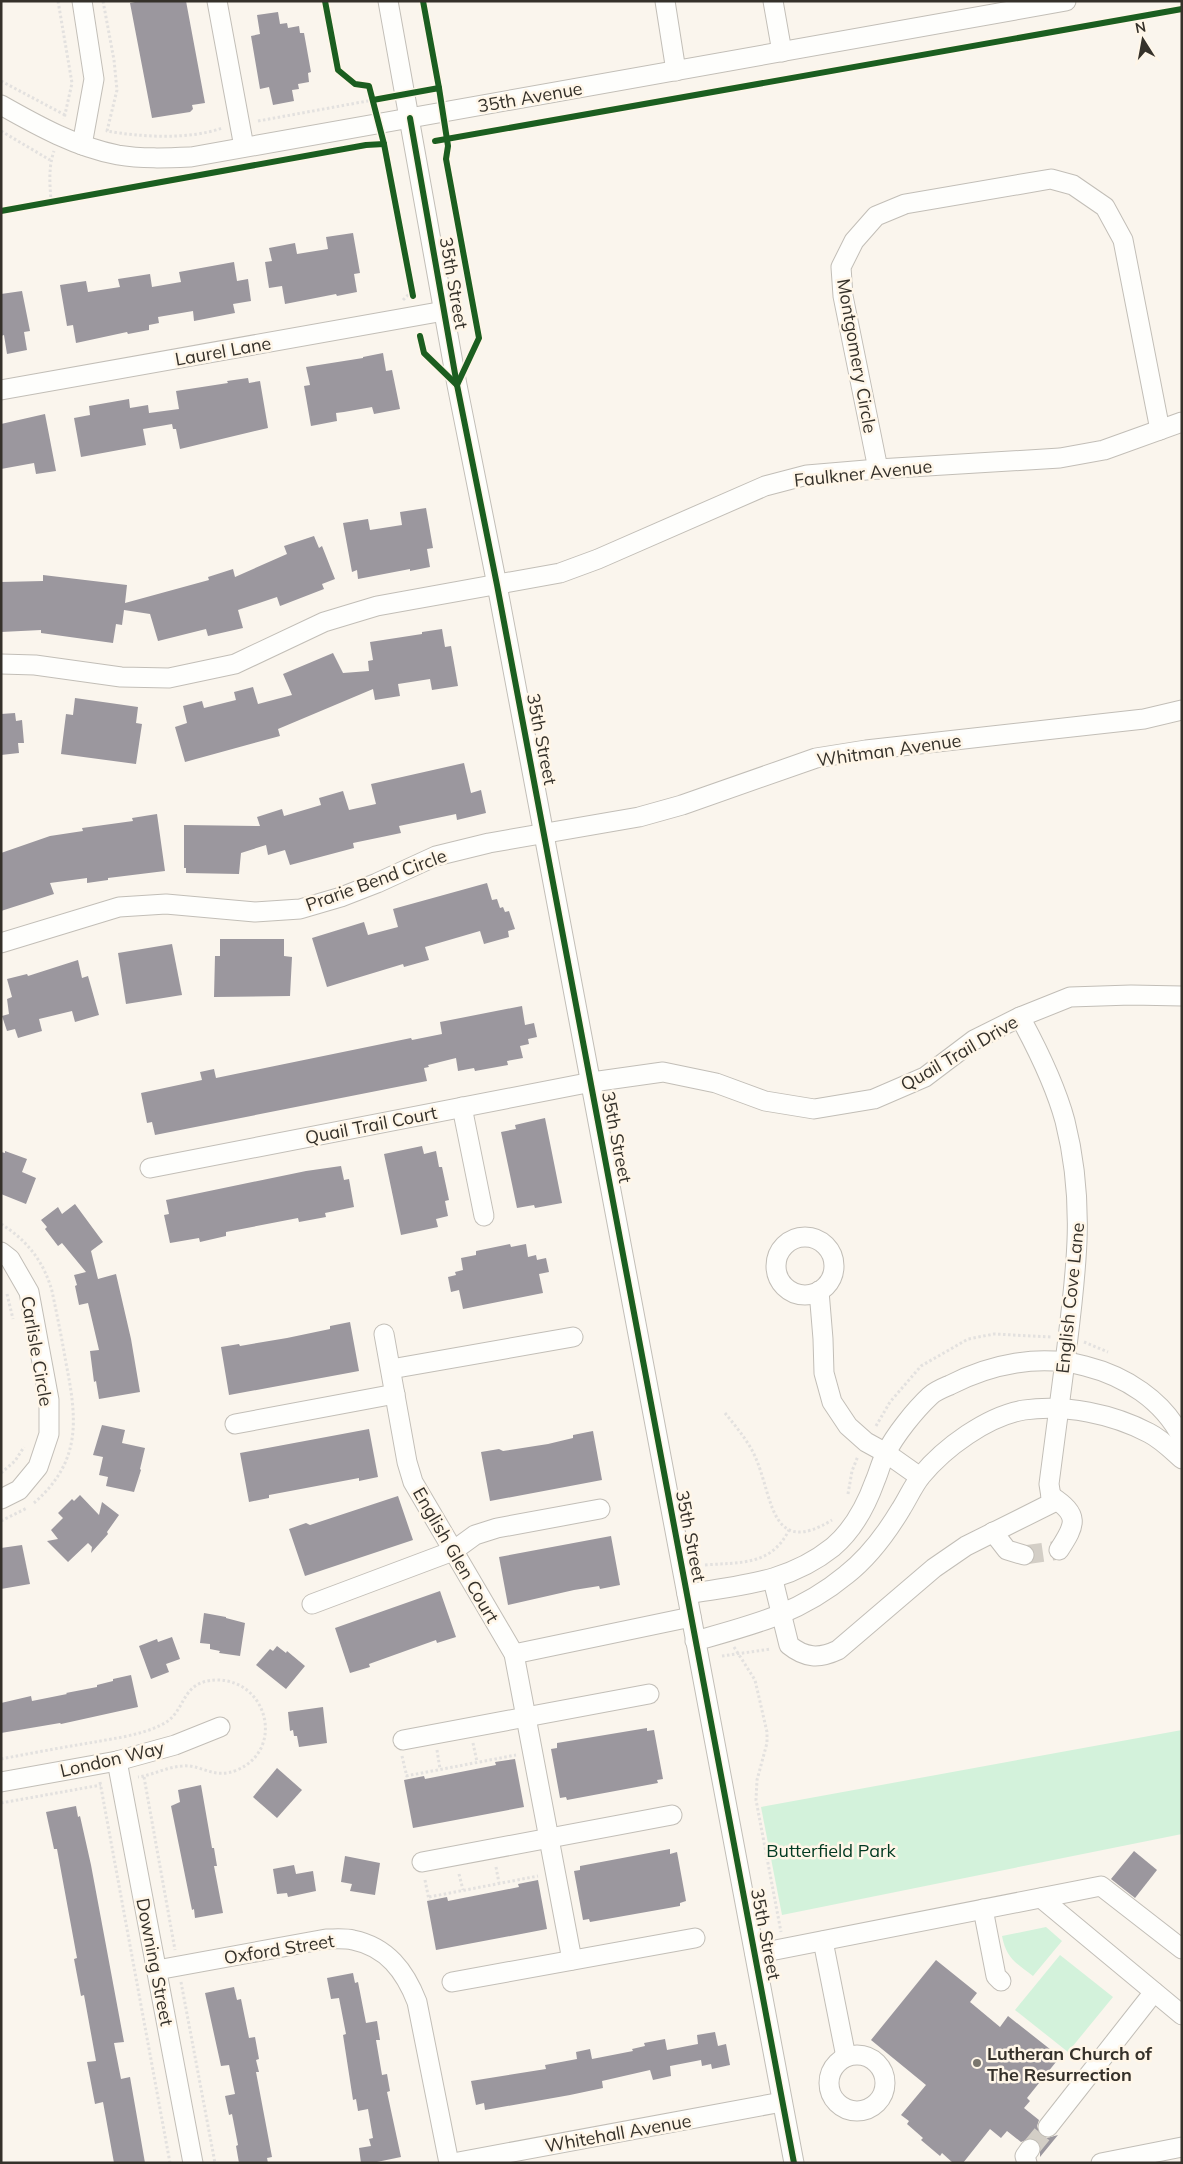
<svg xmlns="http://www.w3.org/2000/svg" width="1183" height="2164" viewBox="0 0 1183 2164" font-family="Mulish,sans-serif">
<rect width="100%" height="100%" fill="#faf5ed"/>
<g fill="#d3f2db">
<polygon points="1182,1730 1182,1834 782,1915 761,1807"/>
<path d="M1046 1927 1062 1941 1033 1976C1016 1963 1006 1958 1002 1936Z"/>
<polygon points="1060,1955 1113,1997 1068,2052 1015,2010"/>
</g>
<g fill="#9b979e">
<polygon points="140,1 186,1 205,103 192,105 193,109 190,112 152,118 130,3"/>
<polygon points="278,12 280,24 287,23 288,28 299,26 300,33 304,33 311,72 308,73 309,82 298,84 299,89 292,90 294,101 273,105 269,87 260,89 251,36 260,34 257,15"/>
<polygon points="353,233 360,273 354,274 357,292 337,296 336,294 285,304 282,286 269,288 265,262 272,261 269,248 295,243 297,254 328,249 326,237"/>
<polygon points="234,262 237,281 248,279 251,301 233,304 235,313 194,321 193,311 158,317 159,323 149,325 149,330 128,334 127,332 76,343 73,325 67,326 60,285 86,281 88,292 120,287 118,279 150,274 152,287 181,282 179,272"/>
<polygon points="22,291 30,331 24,332 27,350 7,354 4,335 1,336 1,294"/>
<polygon points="383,353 386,371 392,370 400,409 374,414 372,407 344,412 336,413 337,421 311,426 304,386 310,385 306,367 363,358 363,357"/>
<polygon points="248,378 249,383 260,381 268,428 180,449 176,429 173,429 172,424 143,429 146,445 81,457 74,418 90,415 89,406 129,399 130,408 148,405 149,413 179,409 176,391 228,383 227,381"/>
<polygon points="45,414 56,471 36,474 34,463 1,469 1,424"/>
<polygon points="426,508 433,548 427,549 430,567 410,571 410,569 358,579 357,570 352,572 343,523 368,519 370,530 402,525 400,512"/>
<polygon points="314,536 319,548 322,546 335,579 322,584 324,589 280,606 277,597 238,610 243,628 208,636 206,629 158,641 150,614 124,610 122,625 116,624 113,643 41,633 41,630 1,632 1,582 43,581 43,575 127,585 125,603 209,580 208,577 233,569 235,577 287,554 284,546"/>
<polygon points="442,629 445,647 451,646 458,686 432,690 430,679 398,684 400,696 375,700 373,689 278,729 280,736 185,762 175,727 187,723 183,706 202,701 204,708 236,700 234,692 253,687 258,704 292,695 283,674 333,653 343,673 369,671 368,661 373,660 370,642 422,634 422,632"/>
<polygon points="75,698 138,707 136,723 142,724 136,764 61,754 66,714 73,715"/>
<polygon points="15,713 16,721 22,720 24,743 18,743 19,753 1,755 1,714"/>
<polygon points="464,763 471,793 481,790 486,813 457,820 456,814 399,826 401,833 353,843 354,848 290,865 285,850 268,855 266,845 241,853 239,874 186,873 186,868 184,868 184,825 260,826 257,817 282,809 284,816 321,805 319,798 343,791 349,810 376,804 371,784"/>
<polygon points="157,814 165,871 108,878 108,880 87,883 87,878 50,883 54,894 1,911 1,853 50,836 83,831 82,828 133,821 132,818"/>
<polygon points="487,883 492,900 497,899 500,908 503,907 505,912 509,911 515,929 508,931 509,937 484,944 480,931 425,947 429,960 404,967 403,964 327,987 312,938 364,922 368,935 398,927 393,909"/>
<polygon points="220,939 284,939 284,956 292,957 290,996 214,997 215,956 220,956"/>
<polygon points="172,944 182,995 126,1004 118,953"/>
<polygon points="78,960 82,978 88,976 99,1015 75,1022 72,1011 39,1019 42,1031 18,1038 15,1029 7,1031 2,1016 9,1014 7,999 12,997 7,979 27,974 28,976"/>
<polygon points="522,1006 525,1025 534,1023 537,1037 528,1039 529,1044 520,1046 523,1058 507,1061 508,1065 475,1071 474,1068 458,1071 456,1058 428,1065 429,1067 424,1068 427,1081 155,1135 152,1122 147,1123 141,1093 202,1080 200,1072 214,1069 216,1078 411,1038 412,1040 442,1034 440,1022"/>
<polygon points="545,1118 562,1203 535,1208 534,1205 517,1208 501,1132 516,1129 515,1125"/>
<polygon points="422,1146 424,1154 436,1151 439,1167 442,1167 449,1200 445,1201 448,1216 436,1219 438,1227 401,1235 384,1154"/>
<polygon points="5,1151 27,1159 22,1172 36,1178 26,1204 1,1194 1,1152 5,1153"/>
<polygon points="341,1166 344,1180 349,1179 354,1207 325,1213 326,1217 299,1222 298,1218 226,1232 226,1236 200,1242 199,1238 170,1243 164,1215 169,1214 166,1200 306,1171"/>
<polygon points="75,1204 103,1242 91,1251 98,1279 116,1274 131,1339 140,1392 99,1399 96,1381 94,1382 90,1351 99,1350 88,1303 79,1305 75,1286 77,1285 74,1275 86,1272 62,1243 58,1246 45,1229 47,1227 41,1220 58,1207 62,1214"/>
<polygon points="510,1244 511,1247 526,1244 528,1257 536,1255 537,1260 546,1258 549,1272 539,1274 543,1293 463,1309 459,1290 451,1292 448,1277 456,1275 455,1272 463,1270 461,1258 476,1255 476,1251"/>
<polygon points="350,1322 359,1371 229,1395 221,1347 239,1344 240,1346 287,1338 330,1329 330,1326"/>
<polygon points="102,1425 125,1430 122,1443 145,1448 140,1469 141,1470 134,1492 106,1486 108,1477 99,1475 103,1457 93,1455"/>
<polygon points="369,1429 378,1477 359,1481 359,1478 269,1495 269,1498 249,1502 240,1453"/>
<polygon points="593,1431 602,1480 490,1501 481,1452 499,1449 503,1451 548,1444 573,1438 573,1435"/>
<polygon points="80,1495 99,1515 102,1502 119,1515 107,1532 108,1534 91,1553 92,1547 88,1543 68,1562 47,1541 58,1539 51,1530 63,1518 58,1513 72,1499 74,1501"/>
<polygon points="398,1496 413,1540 305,1576 289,1529 306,1523 310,1525"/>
<polygon points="611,1536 620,1585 600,1589 599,1586 574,1590 508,1605 499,1557"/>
<polygon points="22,1545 30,1584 1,1589 1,1548"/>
<polygon points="440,1591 456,1637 437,1643 436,1640 369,1664 370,1667 350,1673 335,1628"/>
<polygon points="204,1613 226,1617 226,1618 245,1623 240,1656 219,1653 220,1651 210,1649 210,1644 200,1643"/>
<polygon points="172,1637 180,1659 166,1664 169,1672 151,1679 139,1646 157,1639 158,1642"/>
<polygon points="277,1646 286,1653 287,1651 305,1666 286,1689 256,1665 270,1649 273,1651"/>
<polygon points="131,1675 138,1707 61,1724 60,1723 1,1733 1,1703 31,1696 32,1701 67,1694 66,1693 97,1687 97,1685 113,1681 113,1679"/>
<polygon points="323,1707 327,1743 299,1747 297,1736 294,1736 293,1730 290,1731 288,1712"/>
<polygon points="647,1728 647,1731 654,1730 663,1779 657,1780 658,1783 567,1800 566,1797 560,1798 551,1749 557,1748 557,1743"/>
<polygon points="515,1759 524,1807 413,1828 404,1780 424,1776 425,1779 496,1765 495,1762"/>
<polygon points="277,1768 302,1790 277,1818 253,1797"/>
<polygon points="201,1785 212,1848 214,1848 217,1866 214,1866 223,1913 195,1918 194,1909 192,1910 171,1806 180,1802 178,1790"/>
<polygon points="76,1806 78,1817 80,1816 91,1865 124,2042 114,2043 121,2079 130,2077 145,2163 114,2163 103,2102 95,2104 87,2062 96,2061 84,1995 81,1996 74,1959 77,1958 57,1849 54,1849 46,1812"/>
<polygon points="670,1849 670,1854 677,1852 686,1901 680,1903 680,1906 590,1922 589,1919 583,1920 574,1871 580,1870 580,1866"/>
<polygon points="1134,1851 1157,1870 1135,1898 1111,1879"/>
<polygon points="345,1856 380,1863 375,1895 350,1891 352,1884 341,1882"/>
<polygon points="294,1865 296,1874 313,1871 316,1891 288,1897 287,1893 277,1894 273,1869"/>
<polygon points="538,1880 547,1929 436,1950 427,1901 447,1897 448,1901 519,1887 518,1884"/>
<polygon points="936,1960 977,1993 970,2002 1000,2027 1008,2016 1060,2057 1027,2098 1030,2101 1024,2108 1039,2120 1037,2126 1041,2136 1047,2138 1058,2135 1040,2157 1040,2145 1036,2140 1031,2138 1021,2142 1007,2131 1001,2138 990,2129 963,2163 953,2163 942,2153 940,2156 921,2140 923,2138 907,2124 909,2121 901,2115 926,2085 871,2040"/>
<polygon points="353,1973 355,1983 358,1982 366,2023 377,2021 380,2040 376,2040 382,2075 387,2074 390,2091 387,2092 401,2157 372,2163 361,2163 359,2148 371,2146 369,2139 373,2138 368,2109 358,2111 356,2099 353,2100 343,2035 346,2034 339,1998 331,1999 327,1978"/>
<polygon points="234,1987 237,2000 241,1999 249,2038 255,2037 259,2059 256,2060 259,2072 256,2072 272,2157 267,2158 268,2163 239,2163 236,2146 238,2145 232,2114 229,2115 225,2096 235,2094 229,2065 221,2066 205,1993"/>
<polygon points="715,2032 718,2046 726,2044 730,2065 712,2069 711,2064 702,2066 701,2060 670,2066 671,2076 653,2080 650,2070 602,2081 603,2088 570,2095 485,2110 484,2103 476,2105 471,2081 546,2069 545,2065 577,2059 576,2052 590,2049 592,2059 633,2051 632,2049 645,2046 644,2043 665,2039 667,2050 698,2044 697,2035"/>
</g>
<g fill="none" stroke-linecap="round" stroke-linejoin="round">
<g stroke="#d3cec6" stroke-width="19" stroke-dasharray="19 9" stroke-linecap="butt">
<polyline points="1024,1555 1059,1550"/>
<polyline points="1030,2149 1048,2127"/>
</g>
<g stroke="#c2beb7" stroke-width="21">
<g id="minor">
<polyline points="82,1 94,79 82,145"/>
<polyline points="217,1 244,147"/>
<polyline points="388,1 457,385 497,585 794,2163"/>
<polyline points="665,1 676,71"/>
<polyline points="773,1 782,52"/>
<path d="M1 105C38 126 76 147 118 155 142 159 166 158 191 157L1066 1"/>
<polyline points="1,390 444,311"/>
<polyline points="878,469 843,296 841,267 854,241 876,216 905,204 1051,179 1073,185 1105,207 1123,240 1160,430"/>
<polyline points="1,664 35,665 121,677 169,678 235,664 324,622 377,606 560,573 598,559 765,486 807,475 878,469 1060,458 1104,450 1182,422"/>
<polyline points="1,943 119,907 166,904 255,912 300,909 341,897 377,883 436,856 489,843 639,817 682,805 816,758 866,750 1144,719 1182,710"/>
<polyline points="462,1107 484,1216"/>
<polyline points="150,1168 592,1082 663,1072 716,1083 765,1101 814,1109 874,1099 925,1077 974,1040 1020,1017 1070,997 1131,995 1182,996"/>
<circle cx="805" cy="1266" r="29"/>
<polyline points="1,1252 10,1259 29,1292 49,1400 49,1434 38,1467 19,1490 1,1499"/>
<polyline points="819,1291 823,1339 824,1373 832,1402 848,1426 866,1442 886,1453 920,1477"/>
<polyline points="384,1334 407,1462 413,1482 514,1654 572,1960"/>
<polyline points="391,1369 573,1337"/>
<polyline points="235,1424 395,1394"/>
<path d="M1051 1496C1080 1515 1076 1524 1059 1550"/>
<polyline points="993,1532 1007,1550 1024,1555"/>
<path d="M773 1580 789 1645C805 1658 819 1659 838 1650L934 1568 966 1546 1052 1503 1049 1484C1055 1438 1061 1392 1067 1346 1077 1266 1085 1200 1065 1121 1055 1084 1038 1050 1020 1017"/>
<path d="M687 1594C741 1585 788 1583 833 1547 853 1530 866 1506 875 1481 879 1472 881 1462 886 1453 895 1435 915 1410 930 1396 935 1391 943 1388 950 1385 991 1364 1039 1354 1085 1366 1125 1376 1163 1400 1182 1438"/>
<polyline points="312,1604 453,1551 475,1535 497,1528 600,1509"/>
<path d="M695 1641C752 1625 799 1614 846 1575 869 1557 886 1534 901 1509 908 1498 913 1486 921 1476 944 1448 987 1416 1024 1410 1065 1404 1113 1414 1149 1433 1161 1439 1172 1450 1182 1459"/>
<polyline points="514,1654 691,1617"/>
<polyline points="403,1740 649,1694"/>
<polyline points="117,1761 193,2163"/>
<polyline points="1,1782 117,1761 175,1745 220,1727"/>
<polyline points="422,1862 672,1815"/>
<polyline points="1041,1898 1182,2015"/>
<polyline points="983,1909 996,1976 1001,1981"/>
<polyline points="823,1941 846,2057"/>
<polyline points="755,1954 1101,1886 1182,1949"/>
<path d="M157 1970 326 1939C335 1939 345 1938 353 1940 387 1947 405 1971 417 2002L449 2163"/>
<polyline points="452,1982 695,1938"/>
<circle cx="857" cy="2083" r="28"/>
<polyline points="1048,2127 1154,1992"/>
<polyline points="453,2163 782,2102"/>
<polyline points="1027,2163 1025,2156 1030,2149"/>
<polyline points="1101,2163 1182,2147"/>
</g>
</g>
<g stroke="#e3e1df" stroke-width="3" stroke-dasharray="2.5 2.5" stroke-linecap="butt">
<polyline points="58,1 72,83 64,119"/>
<path d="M103 1 114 60 117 90 107 131C140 137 190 140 222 128"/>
<polyline points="1,81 65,115"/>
<polyline points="258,121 373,100"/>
<polyline points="1,131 50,160"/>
<path d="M51 202C50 185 48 168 54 151"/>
<polyline points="403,300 412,291"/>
<path d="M1 1224C27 1240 44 1262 52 1291 57 1315 62 1339 66 1363 77 1419 82 1461 34 1503"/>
<polyline points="7,1294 13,1319"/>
<polyline points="1084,1342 1108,1352"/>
<path d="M725 1413C737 1428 750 1443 757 1461 773 1501 772 1557 832 1520"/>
<polyline points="876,1426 890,1402 921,1366 968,1339 994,1334 1051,1337"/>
<polyline points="1,1473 15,1461 24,1447"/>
<polyline points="848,1494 852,1471 858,1456"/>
<polyline points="1,1521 27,1508"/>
<path d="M705 1565C741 1562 771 1566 789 1530"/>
<polyline points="734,1647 755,1680 767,1732 767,1743 757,1780 756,1800 781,1932"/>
<polyline points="722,1656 771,1649"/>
<polyline points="473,1743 477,1762"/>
<polyline points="437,1750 440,1769"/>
<polyline points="402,1756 407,1777"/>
<path d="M1 1759C32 1753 64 1747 95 1742 116 1738 141 1735 161 1725 188 1713 178 1681 217 1680 268 1680 285 1750 237 1770 213 1780 202 1764 182 1766 167 1767 153 1775 138 1777"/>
<polyline points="406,1776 516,1755"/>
<polyline points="144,1777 175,1950"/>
<polyline points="100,1782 170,2163"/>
<polyline points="1,1803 101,1785"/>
<polyline points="496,1867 499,1883"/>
<polyline points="459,1874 463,1890"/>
<polyline points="425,1880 429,1900"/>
<polyline points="429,1897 538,1876"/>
<polyline points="181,1982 215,2163"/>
</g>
<use href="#minor" stroke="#fefefc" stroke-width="19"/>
<g stroke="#fff6e8" stroke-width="9">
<g id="cycleway">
<polyline points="325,1 338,70 355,84 369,86 384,144 413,296"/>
<polyline points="423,1 439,88"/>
<polyline points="373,100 439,88 448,146 446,159 479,338 457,385"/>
<polyline points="410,118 457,385 497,585 794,2163"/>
<polyline points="435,141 1182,9"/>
<polyline points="1,211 366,145 384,144"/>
<polyline points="420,336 424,353 457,385"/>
</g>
</g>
<use href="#cycleway" stroke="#1b5e20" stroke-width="6"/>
</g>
<circle fill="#7a766e" stroke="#fff6e8" stroke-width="2" cx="977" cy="2063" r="5"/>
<g text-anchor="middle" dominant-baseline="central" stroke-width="5" stroke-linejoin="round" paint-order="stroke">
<g font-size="18" fill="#35312a" stroke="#fff6e8">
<text transform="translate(530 97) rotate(-10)">35th Avenue</text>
<text transform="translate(454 283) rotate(80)">35th Street</text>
<text transform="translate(223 351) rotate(-10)">Laurel Lane</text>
<text transform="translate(857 356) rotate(80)">Montgomery Circle</text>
<text transform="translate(863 473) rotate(-6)">Faulkner Avenue</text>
<text transform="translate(542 739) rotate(79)">35th Street</text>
<text transform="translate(889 750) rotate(-8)">Whitman Avenue</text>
<text transform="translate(376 880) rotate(-20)">Prarie Bend Circle</text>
<text transform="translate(959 1053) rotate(-30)">Quail Trail Drive</text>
<text transform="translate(371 1125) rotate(-11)">Quail Trail Court</text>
<text transform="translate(617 1137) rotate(79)">35th Street</text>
<text transform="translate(1070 1298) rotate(-84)">English Cove Lane</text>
<text transform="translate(37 1351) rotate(80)">Carlisle Circle</text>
<text transform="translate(691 1536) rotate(79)">35th Street</text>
<text transform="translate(456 1555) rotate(60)">English Glen Court</text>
<text transform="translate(112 1759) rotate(-13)">London Way</text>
<text transform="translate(766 1934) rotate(79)">35th Street</text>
<text transform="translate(279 1949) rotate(-9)">Oxford Street</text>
<text transform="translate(155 1962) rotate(79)">Downing Street</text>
<text transform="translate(618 2133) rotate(-10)">Whitehall Avenue</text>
</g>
<g font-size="18" fill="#003921" stroke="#fff6e8">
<text x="831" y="1850">Butterfield Park</text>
</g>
<g font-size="18" font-weight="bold" fill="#35312a" stroke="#fff6e8" text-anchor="start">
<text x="987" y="2053">Lutheran Church of<tspan x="987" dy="21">The Resurrection</tspan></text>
</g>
</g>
<rect width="1183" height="2164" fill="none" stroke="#35312a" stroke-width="5"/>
<g transform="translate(1143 40) rotate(349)" stroke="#fff6e8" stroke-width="4" paint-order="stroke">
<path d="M0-4L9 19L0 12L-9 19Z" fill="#35312a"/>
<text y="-8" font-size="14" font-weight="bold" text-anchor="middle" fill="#35312a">N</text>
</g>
</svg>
